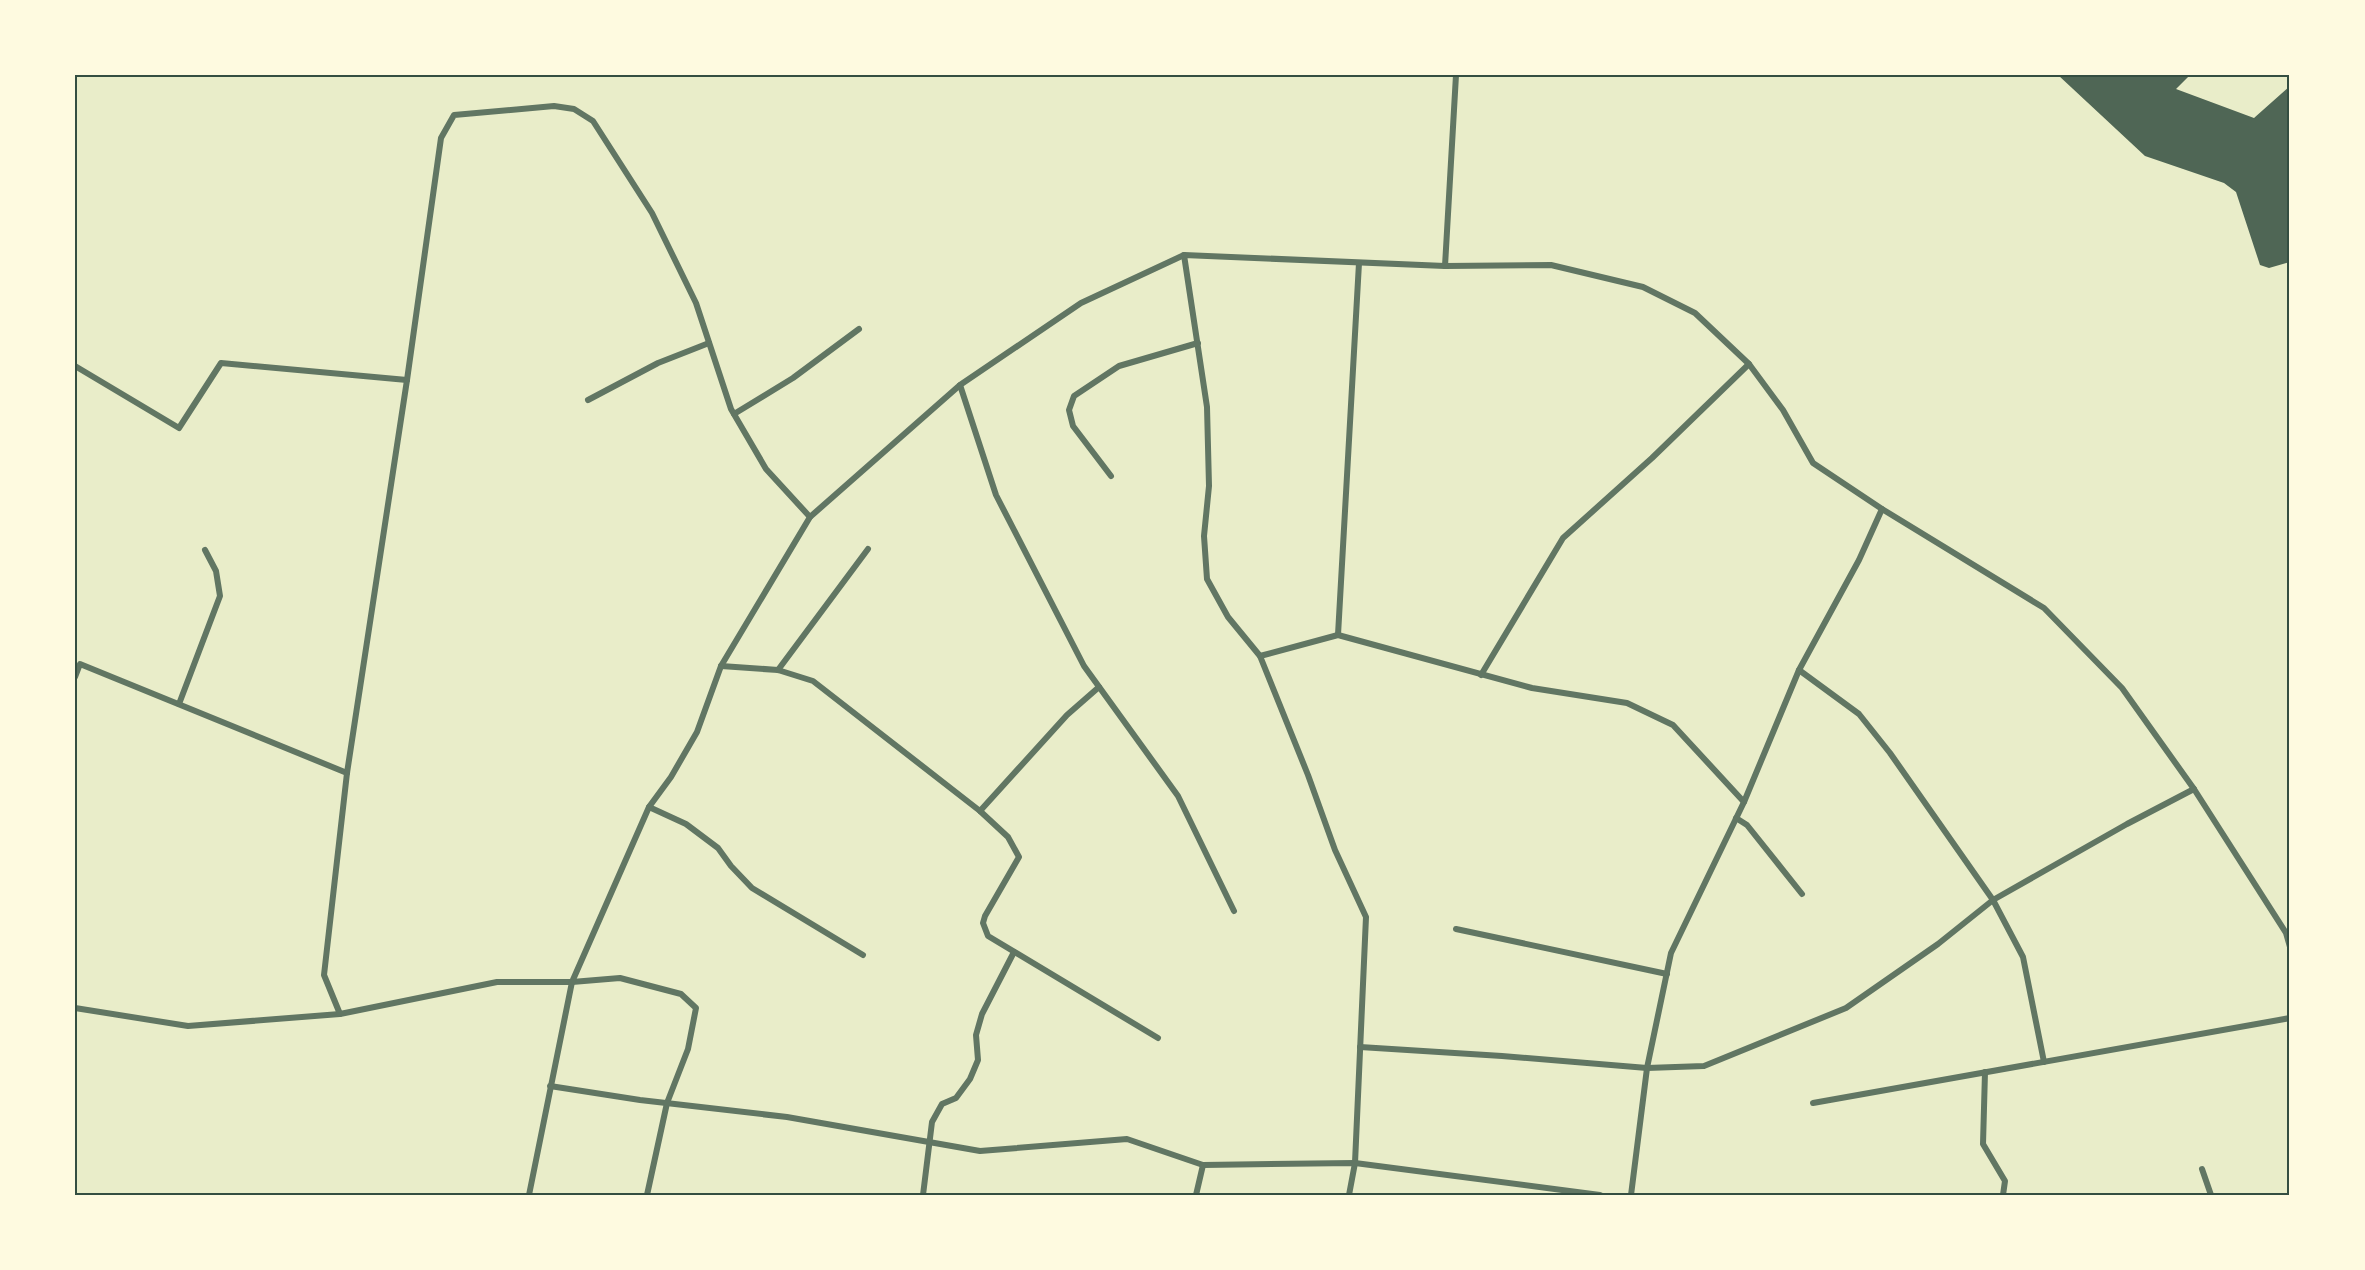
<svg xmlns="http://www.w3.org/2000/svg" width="2365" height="1270" viewBox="0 0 2365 1270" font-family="Helvetica,sans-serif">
<rect width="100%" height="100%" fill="#e9edc9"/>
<polygon fill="#4f6655" points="2058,75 2190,75 2176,89 2254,118 2290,86 2290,262 2269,268 2260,265 2236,192 2224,183 2145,156"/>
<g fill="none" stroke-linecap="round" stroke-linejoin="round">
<g stroke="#617663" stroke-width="6">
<polyline points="1184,255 1207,407 1209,486 1204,536 1207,579 1228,617 1260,656 1308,775 1335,850 1366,917 1355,1163 1349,1195"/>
<polyline points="1445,266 1456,75"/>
<polyline points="75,366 179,428 221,363 407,380"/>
<polyline points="960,385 996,495 1084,666 1178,796 1234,911"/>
<polyline points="588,400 658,363 709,343"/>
<polyline points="734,414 793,378 859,329"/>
<polyline points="1111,476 1073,426 1069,410 1074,396 1119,366 1198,343"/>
<polyline points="1338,635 1359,263"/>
<polyline points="1260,656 1338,635 1532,688 1627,703 1673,725 1744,802"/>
<polyline points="721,666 778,670 813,681 980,811 1008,837 1019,857 985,916 983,923 988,936 1158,1038"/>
<polyline points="778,670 868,549"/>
<polyline points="1799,670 1859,714 1890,753 1993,900 2023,957 2044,1062"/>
<polyline points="1481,675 1563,538 1652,458 1749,364"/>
<polyline points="75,677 80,664 347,773"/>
<polyline points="179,704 220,596 216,571 205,550"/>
<polyline points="649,807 686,824 718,848 731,866 752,888 863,955"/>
<polyline points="980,811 1067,715 1099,687"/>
<polyline points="1736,818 1747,825 1802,894"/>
<polyline points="1456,929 1667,974"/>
<polyline points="75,1008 188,1026 340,1014 497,982 572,982 620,978 681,994 696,1008 688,1049 667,1103 647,1195"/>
<polyline points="340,1014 324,975 347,773 407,380 441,138 454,115 554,106 574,109 593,121 652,213 696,303 731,409 766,469 810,517"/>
<polyline points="1360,1047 1502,1056 1647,1068 1704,1066 1846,1008 1938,944 1993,900 2127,824 2194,789"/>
<polyline points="1985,1072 1983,1144 2005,1181 2003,1195"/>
<polyline points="550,1086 640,1100 787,1117 980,1151 1127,1139 1203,1165 1355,1163 1600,1195"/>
<polyline points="1813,1103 2290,1018"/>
<polyline points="2202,1169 2211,1195"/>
<polyline points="529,1195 572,982 649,807 671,777 697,732 721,666 810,517 960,385 1081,303 1184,255 1445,266 1551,265 1643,287 1695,313 1749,364 1783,410 1813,463 1882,509 2044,608 2122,688 2194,789 2286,933 2290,947"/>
<polyline points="923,1195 932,1122 942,1104 956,1098 970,1079 978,1060 976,1035 982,1014 1014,952"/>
<polyline points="1196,1195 1203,1165"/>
<polyline points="1631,1195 1647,1068 1671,953 1744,802 1799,670 1859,560 1882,509"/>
</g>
</g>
<rect width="2365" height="1270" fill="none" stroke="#fefae0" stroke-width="153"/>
<rect x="76" y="76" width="2212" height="1118" fill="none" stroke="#344e41" stroke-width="2"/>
</svg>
